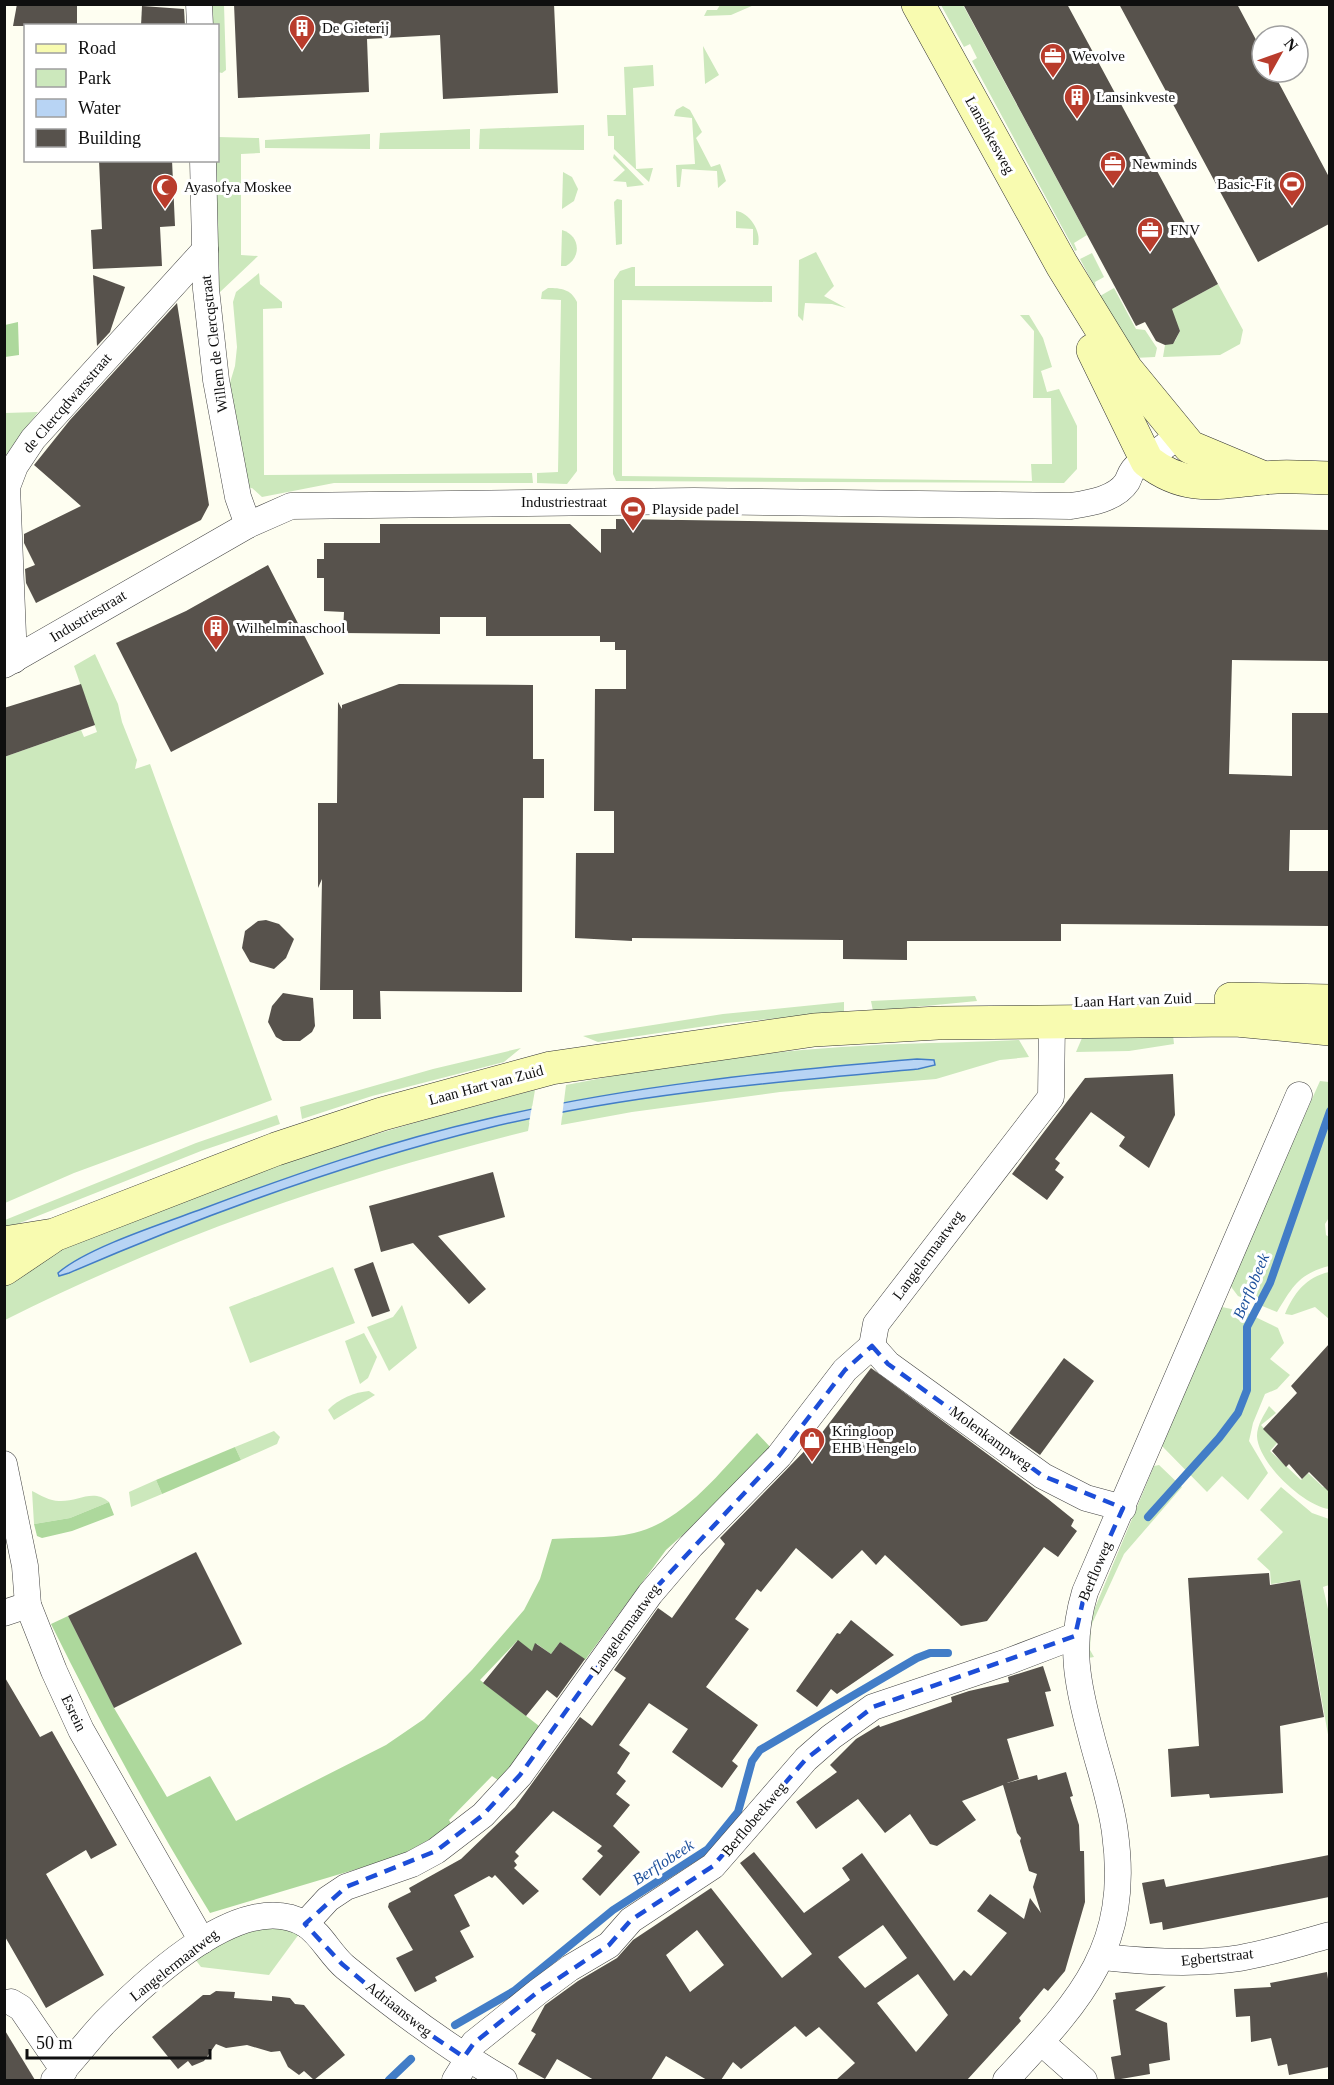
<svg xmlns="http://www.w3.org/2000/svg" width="1334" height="2085" viewBox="0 0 1334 2085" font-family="Georgia,serif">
<rect width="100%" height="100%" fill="#fefef1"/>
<g fill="#cce8bc">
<polygon points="211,5 224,5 226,70 222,73 218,72 218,26 211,26"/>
<polygon points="720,5 720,4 754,5 731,15 704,16 707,10 717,10"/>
<polygon points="941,5 963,5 1087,235 1074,243 1077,250 1075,251 972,61 977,58 970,44 964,47"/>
<polygon points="703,46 719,75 705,84 705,83"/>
<polygon points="653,65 654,86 633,88 636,169 653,168 649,182 614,149 614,136 608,136 607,115 626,115 624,67"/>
<polygon points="683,106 690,110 702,132 696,138 711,167 720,164 726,181 718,188 717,171 682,169 680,187 677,187 676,165 695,164 692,118 674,116 676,110"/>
<polygon points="584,125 584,150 479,149 480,129"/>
<polygon points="470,129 470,149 379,149 380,133"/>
<polygon points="370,134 370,149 265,148 265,140"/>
<polygon points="218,137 259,138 260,153 241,154 241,255 258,256 219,293 217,293 212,161 218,160"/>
<polygon points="614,154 644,185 627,187 626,182 613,181 625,170 613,158"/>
<polygon points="563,172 572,177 578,189 574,201 562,209"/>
<polygon points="617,199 622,200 622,244 616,245 614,202"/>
<path d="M736 211C749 212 762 232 758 245H753V229L736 228Z"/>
<path d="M562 230C580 235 582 257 566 266H561Z"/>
<polygon points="816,252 834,286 824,296 846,308 832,304 805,303 803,321 798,316 799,260"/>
<polygon points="1092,253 1104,277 1095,282 1096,289 1080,259"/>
<polygon points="632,267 635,267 635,286 772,286 772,302 622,300 622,476 1032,481 1031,464 1052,464 1051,398 1033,398 1034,331 1020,315 1029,315 1043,338 1052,367 1041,371 1047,392 1059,389 1077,426 1077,469 1064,483 616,481 613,474 614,280 620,271"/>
<polygon points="259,273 260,284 282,302 282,308 263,309 264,475 532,473 533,483 334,483 262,497 252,488 245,489 229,386 235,366 237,347 233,302 236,292"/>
<polygon points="1218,284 1243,330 1240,344 1220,355 1163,357 1165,345 1175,341 1180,331 1170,310"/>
<path d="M548 288C561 288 571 289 577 302V471L567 484 537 483V473L558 472 561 300 541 299 542 292Z"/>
<polygon points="1114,288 1136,329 1145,330 1157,348 1155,357 1134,358 1100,296"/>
<polygon points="38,412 5,456 5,413"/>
<polygon points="95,654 118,704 122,722 137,760 135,769 150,764 272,1100 74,1173 5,1203 4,757 81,730 84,737 97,732 74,666"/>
<polygon points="975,996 977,1001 873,1011 871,1001"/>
<polygon points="844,1002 844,1012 726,1023 598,1042 583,1036 723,1014"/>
<polygon points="1173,1035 1174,1044 1129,1051 1076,1052 1082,1038"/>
<path d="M1019 1040 1029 1057 1000 1060 936 1079 780 1092 632 1112 561 1125 566 1085C658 1067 749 1053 842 1047 901 1043 960 1043 1019 1040Z"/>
<polygon points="521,1048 504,1062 372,1096 302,1119 300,1107 433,1069"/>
<path d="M1320 1081 1329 1082 1330 1216 1325 1224 1326 1235 1329 1237V1266C1299 1274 1293 1286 1277 1312L1238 1296 1229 1284Z"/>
<path d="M535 1090 528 1131C341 1178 177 1234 5 1320V1278C172 1191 353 1138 535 1090Z"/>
<polygon points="277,1115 280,1124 201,1151 5,1229 5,1220 196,1143"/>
<polygon points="333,1267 355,1323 250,1363 229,1307"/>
<path d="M1329 1272V1319L1315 1307 1292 1315 1285 1314C1294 1293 1306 1277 1329 1272Z"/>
<polygon points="402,1305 417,1348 389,1371 367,1327 393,1317"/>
<polygon points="1222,1307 1245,1312 1278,1328 1284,1343 1270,1359 1290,1375 1277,1389 1265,1394 1253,1423 1249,1441 1268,1473 1248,1500 1222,1476 1207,1492 1162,1446 1216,1311"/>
<polygon points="364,1333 377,1357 368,1378 360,1384 345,1341"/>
<path d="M369 1391 375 1395 334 1420 328 1410C338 1399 355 1392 369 1391Z"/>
<path d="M1269 1406 1276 1413 1261 1425 1277 1443 1270 1451 1301 1480 1308 1473 1323 1487H1329V1509C1304 1506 1258 1463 1257 1436 1257 1425 1264 1415 1269 1406Z"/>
<polygon points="274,1431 280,1437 277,1444 241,1460 235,1447"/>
<polygon points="1159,1465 1182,1487 1124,1554 1091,1626 1090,1650 1094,1657 1088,1658 1092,1615 1154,1466"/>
<polygon points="156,1480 162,1494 131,1507 129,1492"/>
<polygon points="1281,1487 1312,1513 1329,1519 1329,1585 1323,1587 1330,1618 1329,1740 1300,1580 1271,1584 1270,1571 1257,1559 1283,1532 1260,1510"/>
<path d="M32 1491C40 1495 50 1501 59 1501 78 1502 93 1488 109 1502L70 1518 34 1524Z"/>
<polygon points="275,1926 299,1934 269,1975 201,1967 195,1959 228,1937"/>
</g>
<g fill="#add89c">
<polygon points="18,322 19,355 5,357 5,325"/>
<path d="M757 1433 771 1448 721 1500 666 1550 585 1660 560 1642 551 1654 537 1644 532 1651 517 1641 480 1680 539 1726 501 1782 492 1776 449 1820 453 1827 397 1857 210 1913C152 1819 100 1723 51 1624L68 1616 114 1708 167 1797 210 1776 236 1821 386 1745 424 1719 472 1670 524 1610 540 1579 552 1539C579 1537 608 1539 634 1533 685 1521 722 1469 757 1433Z"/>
<polygon points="235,1447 241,1460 162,1494 156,1480"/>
<polygon points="109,1502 114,1515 72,1531 42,1538 37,1536 34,1524 70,1518"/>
</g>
<path fill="#b8d4f4" stroke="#427dc7" stroke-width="1.5" d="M917 1059 934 1060 935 1065 918 1069C775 1082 628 1094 488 1128 345 1163 204 1215 69 1273L59 1276 58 1273C86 1248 164 1223 202 1209 295 1174 390 1141 487 1119 628 1086 773 1071 917 1059Z"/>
<polygon fill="#fefef1" points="564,1100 562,1117 529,1123 532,1106"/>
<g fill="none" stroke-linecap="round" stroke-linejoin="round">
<g stroke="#427dc7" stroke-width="8">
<polyline points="1148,1517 1219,1438 1238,1413 1247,1390 1247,1327 1270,1283 1330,1111"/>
<polyline points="455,2025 514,1991 613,1910 708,1849 738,1812 752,1761 760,1750 917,1658 930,1653 948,1653"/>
<polyline points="389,2080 411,2059"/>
</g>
</g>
<g fill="#57524c" fill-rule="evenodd">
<polygon points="17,4 77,4 77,26 13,26"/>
<polygon points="234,4 554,4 558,93 443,99 440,35 367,39 369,92 238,98"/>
<polygon points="963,4 1067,4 1218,284 1172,309 1180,331 1173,344 1165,345 1156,341 1145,322 1136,326"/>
<polygon points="1119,4 1237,4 1262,51 1262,72 1273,72 1329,177 1329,224 1258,262"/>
<polygon points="142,6 184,9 185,26 141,26"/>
<polygon points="99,160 172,160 175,226 160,227 162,266 93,269 91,230 102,229"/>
<polygon points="93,275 125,287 110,332 97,346"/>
<polygon points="177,303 209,505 201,520 36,603 26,583 25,569 35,565 24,543 24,534 81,506 34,465 70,420"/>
<polygon points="616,519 1329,530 1329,661 1232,660 1229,774 1292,776 1292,713 1329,713 1329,830 1290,830 1289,871 1329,871 1329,926 1061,924 1061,941 907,941 907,960 843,959 843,940 632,938 632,941 575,938 576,853 614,853 614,811 594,811 595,689 626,689 626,650 615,650 615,642 600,642 600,636 486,636 486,617 440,617 440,634 343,633 344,612 324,611 324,578 317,578 317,559 324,559 324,543 380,543 380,524 570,524 601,553 601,529 616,529"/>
<polygon points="268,565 324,674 171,752 116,643 186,611"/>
<polygon points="81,684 95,725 4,757 4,708"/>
<polygon points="399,684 533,685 533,759 544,759 544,798 523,798 522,992 380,991 381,1019 353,1019 353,990 320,990 322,879 318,888 318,803 337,803 338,702 342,709 342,705"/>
<polygon points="266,920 279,924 294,939 286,958 274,969 250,962 242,948 245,931 258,921"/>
<polygon points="283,993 313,998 315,1026 312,1032 300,1041 283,1041 276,1037 268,1022 272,1006"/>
<polygon points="1173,1074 1175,1115 1149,1168 1119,1146 1125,1137 1091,1112 1055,1159 1060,1163 1055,1170 1064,1177 1047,1200 1012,1174 1085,1078"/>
<polygon points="493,1172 505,1217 438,1236 486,1289 469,1304 413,1243 381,1252 369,1206"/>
<polygon points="373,1262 390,1311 372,1317 354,1269"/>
<polygon points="1329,1344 1329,1492 1309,1472 1302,1479 1289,1464 1286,1467 1272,1451 1278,1444 1263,1429 1297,1393 1291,1386"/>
<polygon points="1064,1358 1094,1381 1040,1455 1009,1433"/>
<polygon points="871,1368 1048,1499 1074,1520 1071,1526 1077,1531 1058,1557 1044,1547 987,1621 961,1626 885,1555 876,1565 862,1550 832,1579 796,1548 761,1592 757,1589 735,1619 749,1629 706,1687 758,1725 732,1761 738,1766 722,1788 672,1752 688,1729 649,1703 619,1745 630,1753 617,1773 626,1781 616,1794 630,1805 613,1826 640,1852 600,1896 582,1879 603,1856 597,1851 602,1846 553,1811 515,1852 519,1856 514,1861 517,1865 514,1868 539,1891 523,1905 495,1875 492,1878 489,1876 454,1895 470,1926 460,1931 474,1957 435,1977 437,1981 415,1992 396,1958 413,1950 388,1907 389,1903 411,1892 409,1888 461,1859 515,1807 580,1717 592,1726 626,1678 614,1670 658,1608 672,1618 725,1544 720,1538 821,1434"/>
<polygon points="196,1552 242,1644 114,1708 68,1616"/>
<polygon points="1269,1573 1270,1585 1300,1580 1324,1717 1280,1726 1283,1793 1210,1798 1209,1794 1171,1797 1168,1749 1199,1746 1188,1578"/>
<polygon points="851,1620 894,1655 837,1694 831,1689 817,1707 796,1691 837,1633 840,1634"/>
<polygon points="518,1640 532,1651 535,1643 551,1654 560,1642 585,1659 557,1698 547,1690 526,1716 483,1683"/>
<path d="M1043 1666 1051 1691 1045 1692 1054 1726 1007 1739 1019 1779 1007 1783 1037 1775 1038 1780 1066 1772 1073 1796 1070 1797 1079 1825 1080 1851H1084L1085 1902 1065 1971 1048 1991 1044 1988 1019 2018 1021 2021 967 2080H836L855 2063 819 2027 806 2037 795 2026 741 2069 733 2062 721 2080H707L666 2056 651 2080H594L557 2059 545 2079 518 2064 536 2034 531 2031 545 2005 578 1981 617 1958 633 1940 711 1888 782 1978 812 1954 740 1863 754 1852 804 1913 850 1880 842 1868 862 1853 954 1981 964 1970 971 1976 1007 1933 977 1911 990 1894 1024 1919 1030 1898 1041 1913 1033 1887 1037 1874 1029 1871 1020 1841 1021 1838 1017 1833 1003 1785 962 1801 976 1820 937 1846 930 1844 910 1814 885 1833 858 1799 816 1829 796 1802 837 1772 830 1765 856 1739 879 1725 880 1727 952 1702 951 1697 969 1691 1009 1682 1008 1677ZM883 1925 907 1958 865 1988 838 1957ZM697 1930 724 1965 690 1992 666 1955ZM918 1974 948 2015 916 2052 877 2003Z"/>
<polygon points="4,1676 40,1737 52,1731 117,1845 91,1859 86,1850 46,1874 104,1975 46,2008 4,1935"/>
<polygon points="1329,1855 1329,1897 1163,1930 1162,1922 1150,1924 1142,1883 1164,1879 1166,1887"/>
<polygon points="1327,1972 1329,1986 1329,2067 1289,2075 1287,2064 1278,2066 1271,2038 1251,2042 1250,2016 1236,2017 1234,1989 1271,1987 1270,1983"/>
<polygon points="1166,1986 1135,2010 1167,2023 1170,2060 1149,2064 1150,2074 1115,2080 1111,2057 1121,2055 1113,2000 1116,1999 1115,1993"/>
<polygon points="216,1991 235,1992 234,1998 272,2001 272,1996 290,1998 295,2004 304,2005 345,2055 314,2080 304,2071 299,2075 288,2067 280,2051 271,2052 247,2045 226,2048 216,2044 204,2061 192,2066 188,2061 178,2069 152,2037 203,1995 210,1995"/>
<polygon points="4,2029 35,2080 4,2080"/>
</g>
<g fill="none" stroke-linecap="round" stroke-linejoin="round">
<g stroke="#424242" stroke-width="27">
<g id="minor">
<polyline points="199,4 200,26"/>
<polyline points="203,160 206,289 216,380 238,497 248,525"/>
<polyline points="14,660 7,487 15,466 33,439 205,250"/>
<path d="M4 665 248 525 291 506 694 501 1071 506C1090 503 1116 499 1127 482 1130 476 1131 470 1137 466 1151 456 1165 447 1179 435"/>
<polyline points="872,1346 876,1324 1051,1097 1052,1022"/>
<polyline points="872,1346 888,1364 1043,1476 1086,1498 1123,1508"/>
<polyline points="4,1464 25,1566 28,1605 54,1671 81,1730 202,1941"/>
<polyline points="4,1613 28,1605"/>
<polyline points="305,1924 328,1899 346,1887 412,1864 436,1851 483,1815 520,1775 650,1594 691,1546 779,1456 845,1370 872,1346"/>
<path d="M1103 1957C1148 1962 1195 1965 1240 1958 1270 1953 1300 1943 1330 1935"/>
<polyline points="11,2002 21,2008 64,2071"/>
<polyline points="1041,2042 1084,2080"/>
<polyline points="464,2057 474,2043 539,1991 570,1968 609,1945 631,1920 713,1866 806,1759 831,1737 873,1707 1007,1662 1075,1636"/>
<path d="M54 2080C72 2062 87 2041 105 2022 146 1981 243 1887 305 1924 321 1934 330 1954 345 1967 396 2009 447 2047 504 2080"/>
<polyline points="455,2080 468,2059"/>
<path d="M1006 2080C1079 2001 1131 1949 1115 1833 1111 1800 1099 1767 1091 1735 1077 1683 1069 1645 1085 1592L1299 1095"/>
</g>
</g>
<g stroke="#313131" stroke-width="34">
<g id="secondary">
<polyline points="918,4 1062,265 1126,369 1190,447 1264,478"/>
<path d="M1093 350 1147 461C1187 492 1218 482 1264 478 1285 475 1308 478 1330 478"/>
<polyline points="1231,999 1330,1001"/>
<polyline points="4,1243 54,1235 276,1149 382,1114 551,1068 814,1030 938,1023 1236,1020 1330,1029"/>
<polyline points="4,1269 50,1238"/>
</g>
</g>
<use href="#minor" stroke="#fff" stroke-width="26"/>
<use href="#secondary" stroke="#f8fbb0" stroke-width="33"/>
</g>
<path fill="none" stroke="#1d4ed8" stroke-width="4.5" stroke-dasharray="12 8" stroke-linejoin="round" d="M872 1346 888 1364 1043 1476 1123 1508 1085 1592 1075 1636 873 1707 806 1759 713 1866 631 1920 609 1945 539 1991 474 2043 464 2057 414 2024 342 1964 305 1924 346 1887 436 1851 483 1815 520 1775 650 1594 779 1456 845 1370Z"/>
<defs>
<g id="building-pin" transform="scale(1.35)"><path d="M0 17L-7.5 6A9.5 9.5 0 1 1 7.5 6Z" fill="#b93c2c" stroke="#fff"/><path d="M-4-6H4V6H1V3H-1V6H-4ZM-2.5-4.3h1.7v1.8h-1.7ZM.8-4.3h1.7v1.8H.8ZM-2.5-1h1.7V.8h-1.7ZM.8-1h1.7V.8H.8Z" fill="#fff"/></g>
<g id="office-pin" transform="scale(1.35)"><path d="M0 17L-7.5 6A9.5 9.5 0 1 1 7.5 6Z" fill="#b93c2c" stroke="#fff"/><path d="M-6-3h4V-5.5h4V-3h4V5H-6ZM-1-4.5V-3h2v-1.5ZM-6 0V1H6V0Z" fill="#fff"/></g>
<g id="stadium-pin" transform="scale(1.35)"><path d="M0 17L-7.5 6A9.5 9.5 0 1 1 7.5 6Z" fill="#b93c2c" stroke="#fff"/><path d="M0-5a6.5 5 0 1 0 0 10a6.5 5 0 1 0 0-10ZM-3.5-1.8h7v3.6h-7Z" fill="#fff"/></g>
<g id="mosque-pin" transform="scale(1.35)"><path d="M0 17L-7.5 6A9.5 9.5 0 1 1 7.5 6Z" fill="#b93c2c" stroke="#fff"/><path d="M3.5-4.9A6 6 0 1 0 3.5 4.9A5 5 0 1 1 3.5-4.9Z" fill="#fff"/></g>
<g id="shop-pin" transform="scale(1.35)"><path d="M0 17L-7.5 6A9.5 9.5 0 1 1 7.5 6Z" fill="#b93c2c" stroke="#fff"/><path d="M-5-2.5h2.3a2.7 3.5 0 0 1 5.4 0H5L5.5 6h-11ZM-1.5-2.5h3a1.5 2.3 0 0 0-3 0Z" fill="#fff"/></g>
</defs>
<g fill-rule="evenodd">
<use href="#building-pin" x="302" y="28"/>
<use href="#office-pin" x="1053" y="56"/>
<use href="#building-pin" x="1077" y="97"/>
<use href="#office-pin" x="1113" y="164"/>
<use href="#stadium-pin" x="1292" y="184"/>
<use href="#mosque-pin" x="165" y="187"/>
<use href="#office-pin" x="1150" y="230"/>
<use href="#stadium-pin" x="633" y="509"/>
<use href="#building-pin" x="216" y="628"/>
<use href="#shop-pin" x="812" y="1440"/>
</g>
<g text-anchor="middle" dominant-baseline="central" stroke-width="6" stroke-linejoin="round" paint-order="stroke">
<g font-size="15" fill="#0f0f0f" stroke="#fff" text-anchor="start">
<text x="322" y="28">De Gieterij</text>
<text x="1072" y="56">Wevolve</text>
<text x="1096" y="97">Lansinkveste</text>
<text x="1132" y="164">Newminds</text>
<text x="1272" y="184" text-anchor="end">Basic-Fit</text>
<text x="184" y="187">Ayasofya Moskee</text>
<text x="1170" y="230">FNV</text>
<text x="652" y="509">Playside padel</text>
<text x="236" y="628">Wilhelminaschool</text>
<text x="832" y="1431">Kringloop<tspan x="832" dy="17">EHB Hengelo</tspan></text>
</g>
<g font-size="15" fill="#0f0f0f" stroke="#fff">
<text transform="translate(990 135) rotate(61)">Lansinkesweg</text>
<text transform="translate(214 344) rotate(-97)">Willem de Clercqstraat</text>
<text transform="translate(67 403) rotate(-49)">de Clercqdwarsstraat</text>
<text x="564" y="502">Industriestraat</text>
<text transform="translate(88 616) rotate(-31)">Industriestraat</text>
<text transform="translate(1133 1000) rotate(-2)">Laan Hart van Zuid</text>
<text transform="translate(486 1085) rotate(-15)">Laan Hart van Zuid</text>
<text transform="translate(928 1255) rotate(-53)">Langelermaatweg</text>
<text transform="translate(991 1438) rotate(36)">Molenkampweg</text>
<text transform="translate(1095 1571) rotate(-67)">Berfloweg</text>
<text transform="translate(625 1629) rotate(-54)">Langelermaatweg</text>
<text transform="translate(74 1713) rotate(64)">Esrein</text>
<text transform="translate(754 1819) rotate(-50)">Berflobeekweg</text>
<text transform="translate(1217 1957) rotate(-6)">Egbertstraat</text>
<text transform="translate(174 1965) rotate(-38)">Langelermaatweg</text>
<text transform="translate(399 2009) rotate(38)">Adriaansweg</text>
</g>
<g font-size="16" font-style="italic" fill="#1d509c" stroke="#fff">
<text transform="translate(1251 1286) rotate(-67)">Berflobeek</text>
<text transform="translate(663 1862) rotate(-33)">Berflobeek</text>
</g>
</g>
<rect width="1334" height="2085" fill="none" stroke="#0f0f0f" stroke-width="12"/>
<rect x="24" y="24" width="195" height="138" fill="#ffffff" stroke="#9f9f9f" stroke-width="1.5"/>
<rect x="36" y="44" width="30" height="9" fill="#f8fbb0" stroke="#9f9f9f" stroke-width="1.5"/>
<text x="78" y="54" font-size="18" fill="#0f0f0f">Road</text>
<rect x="36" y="69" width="30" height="18" fill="#cce8bc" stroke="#9f9f9f" stroke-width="1.5"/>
<text x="78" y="84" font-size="18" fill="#0f0f0f">Park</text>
<rect x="36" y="99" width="30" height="18" fill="#b8d4f4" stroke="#9f9f9f" stroke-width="1.5"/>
<text x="78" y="114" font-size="18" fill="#0f0f0f">Water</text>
<rect x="36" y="129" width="30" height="18" fill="#57524c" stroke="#9f9f9f" stroke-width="1.5"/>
<text x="78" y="144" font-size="18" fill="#0f0f0f">Building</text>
<g transform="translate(1280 54) rotate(50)"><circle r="28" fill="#ffffff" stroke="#9f9f9f" stroke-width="1.5"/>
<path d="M0-4.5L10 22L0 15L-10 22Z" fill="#b93c2c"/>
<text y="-9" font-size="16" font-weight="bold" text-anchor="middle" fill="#0f0f0f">N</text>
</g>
<path d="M27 2049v9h183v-9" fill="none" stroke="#0f0f0f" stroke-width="3"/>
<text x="36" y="2049" font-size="18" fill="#0f0f0f" stroke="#ffffff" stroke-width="4.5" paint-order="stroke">50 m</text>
</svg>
